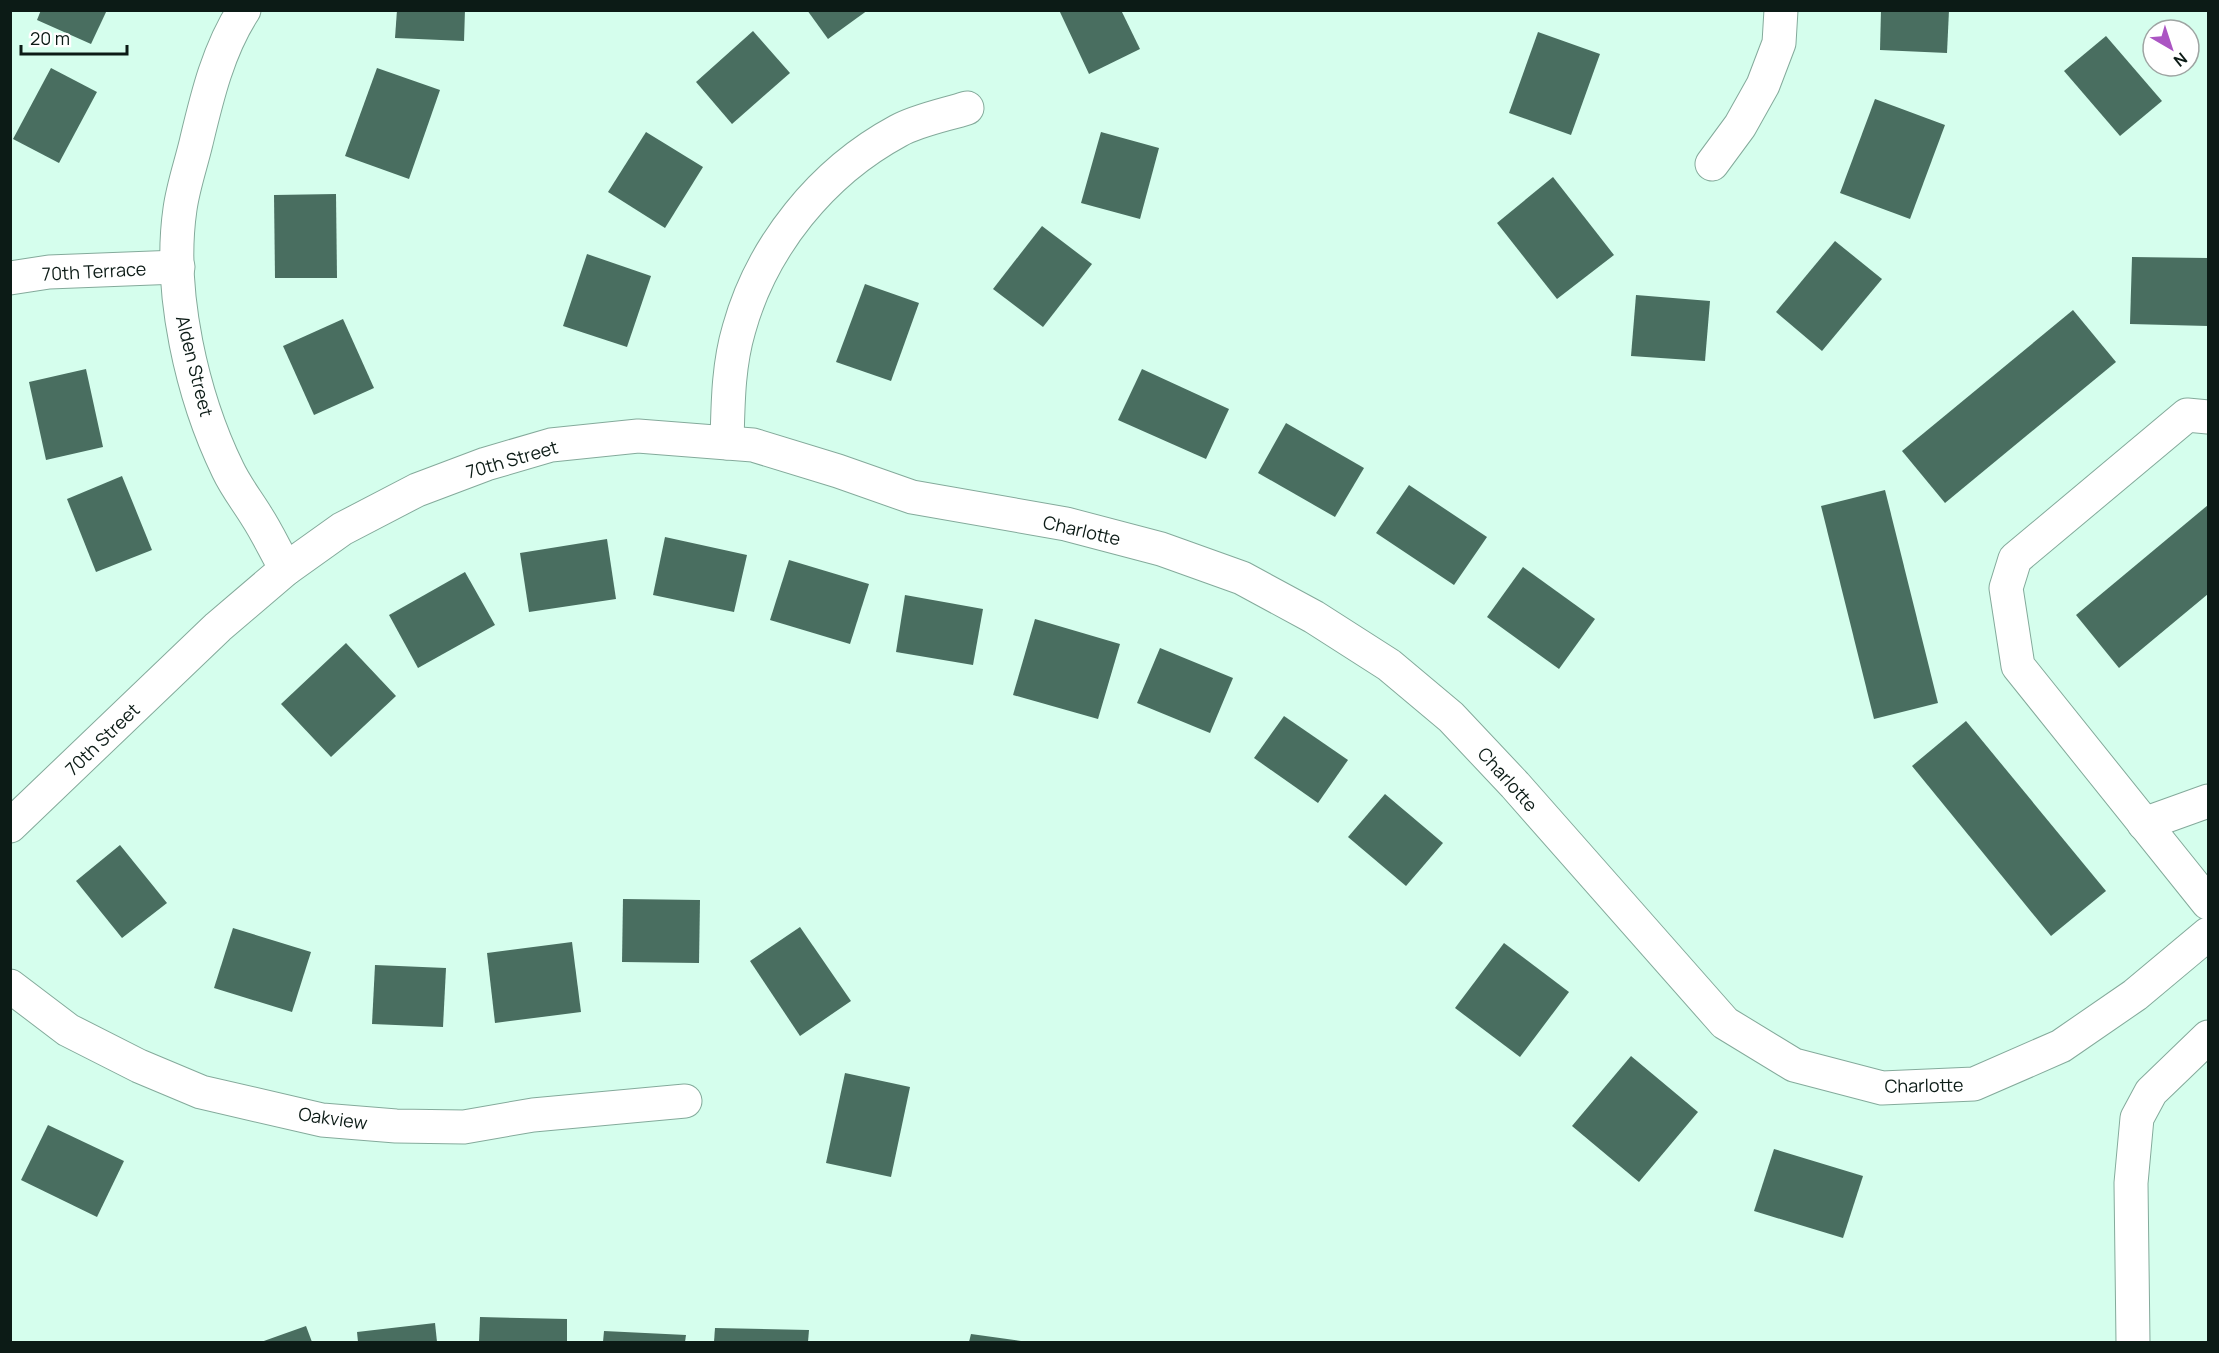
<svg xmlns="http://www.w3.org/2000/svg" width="2219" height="1353" viewBox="0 0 2219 1353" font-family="Manrope,sans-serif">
<rect width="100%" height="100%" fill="#d5feed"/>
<g fill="#496e60">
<polygon points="41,10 107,10 91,44 37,20"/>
<polygon points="397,10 465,10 464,41 395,38"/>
<polygon points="807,10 868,10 828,39"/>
<polygon points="1059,10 1121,10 1140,49 1089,74"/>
<polygon points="1881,10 1949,10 1947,53 1880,50"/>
<polygon points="753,31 790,73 732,124 696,82"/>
<polygon points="1538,32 1600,54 1571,135 1509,113"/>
<polygon points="2106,36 2162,101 2120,136 2064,71"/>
<polygon points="51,68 97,92 59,163 13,139"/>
<polygon points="377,68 440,90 409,179 345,156"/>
<polygon points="1875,99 1945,125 1910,219 1840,193"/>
<polygon points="646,132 703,167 665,228 608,192"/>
<polygon points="1101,132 1159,148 1140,219 1081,203"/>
<polygon points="1553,177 1614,255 1557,299 1497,223"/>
<polygon points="336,194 337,278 275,278 274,195"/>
<polygon points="1042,226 1092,264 1043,327 993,289"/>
<polygon points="1835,241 1882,279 1822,351 1776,312"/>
<polygon points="587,254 651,276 627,347 563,326"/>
<polygon points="2132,257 2208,258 2208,326 2130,324"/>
<polygon points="865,284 919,303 891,381 836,362"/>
<polygon points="1636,295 1710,301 1705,361 1631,356"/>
<polygon points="2073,310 2116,362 1945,503 1902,451"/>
<polygon points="343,319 374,388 314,415 283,346"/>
<polygon points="86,369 103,447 46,460 29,382"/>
<polygon points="1142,369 1229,409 1206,459 1118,420"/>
<polygon points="1286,423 1364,468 1335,517 1258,473"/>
<polygon points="122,476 152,550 96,572 67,499"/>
<polygon points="1409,485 1487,537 1454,585 1376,533"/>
<polygon points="1885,490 1938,703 1874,719 1821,506"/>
<polygon points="2208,505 2208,594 2119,668 2076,615"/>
<polygon points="665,537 747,555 734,612 653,595"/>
<polygon points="607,539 616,599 529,612 520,553"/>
<polygon points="789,560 869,584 850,644 770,620"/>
<polygon points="1523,567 1595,619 1559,669 1487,617"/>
<polygon points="465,572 495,625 418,668 389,615"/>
<polygon points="905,595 983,609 973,665 896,652"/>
<polygon points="1035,619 1120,644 1098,719 1013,695"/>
<polygon points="346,643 396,696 331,757 281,704"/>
<polygon points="1160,648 1233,678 1210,733 1137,703"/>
<polygon points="1284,716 1348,760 1318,803 1254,758"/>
<polygon points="1966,721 2106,891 2051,936 1912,766"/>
<polygon points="1385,794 1443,843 1406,886 1348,837"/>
<polygon points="120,845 167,903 122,938 76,881"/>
<polygon points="623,899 700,900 699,963 622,962"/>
<polygon points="800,927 851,1001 800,1036 750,961"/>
<polygon points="233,928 311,952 292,1012 214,988"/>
<polygon points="572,942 581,1012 495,1023 487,953"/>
<polygon points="1504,943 1569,992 1520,1057 1455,1008"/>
<polygon points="375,965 446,968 443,1027 372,1024"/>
<polygon points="1631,1056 1698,1112 1639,1182 1572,1126"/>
<polygon points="845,1073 910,1087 891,1177 826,1163"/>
<polygon points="48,1125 124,1161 97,1217 21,1180"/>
<polygon points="1774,1149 1863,1176 1843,1238 1754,1211"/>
<polygon points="480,1317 567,1319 567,1342 479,1342"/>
<polygon points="435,1323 437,1342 358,1342 357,1332"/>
<polygon points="306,1326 312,1342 261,1342"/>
<polygon points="715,1328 809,1330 808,1342 714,1342"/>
<polygon points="604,1331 686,1335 685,1342 603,1342"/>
<polygon points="971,1334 1021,1341 1021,1342 969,1342"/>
</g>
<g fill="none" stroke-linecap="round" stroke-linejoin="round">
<g stroke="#84aa9b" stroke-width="35">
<g id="minor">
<path d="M244 10C218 50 207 97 196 143 191 164 183 187 180 209 168 292 192 396 228 470 236 487 248 502 257 517 268 534 276 552 286 569"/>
<polyline points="1712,164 1740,126 1763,85 1779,43 1781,10"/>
<polyline points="10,278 49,272 178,267"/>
<polyline points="2208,417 2187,415 2015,559 2006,588 2018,666 2208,903"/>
<path d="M727 443C728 405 728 366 739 329 762 246 822 172 898 131 918 120 945 115 967 108"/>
<polyline points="2144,824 2208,801"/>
<polyline points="10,826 218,627 286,569 342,529 417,490 486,464 551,445 638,436 753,445 838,471 912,497 1066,524 1161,549 1242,578 1314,617 1389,665 1451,717 1515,785 1725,1023 1794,1065 1882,1088 1974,1084 2061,1046 2135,995 2208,934"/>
<polyline points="10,986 68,1030 139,1066 201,1092 322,1120 396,1126 464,1127 533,1115 685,1101"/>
<polyline points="2133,1342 2131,1183 2137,1118 2151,1092 2208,1037"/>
</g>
</g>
<use href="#minor" stroke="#fff" stroke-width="33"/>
</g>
<g text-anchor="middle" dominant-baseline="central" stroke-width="5" stroke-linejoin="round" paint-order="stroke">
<g font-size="18" fill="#0c1b16" stroke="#fff">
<text transform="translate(94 271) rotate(-3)">70th Terrace</text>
<text transform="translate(195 366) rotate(76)">Alden Street</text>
<text transform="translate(512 459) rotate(-16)">70th Street</text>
<text transform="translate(1082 530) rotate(13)">Charlotte</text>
<text transform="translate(102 739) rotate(-44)">70th Street</text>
<text transform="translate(1508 779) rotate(48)">Charlotte</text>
<text transform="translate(1924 1085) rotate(-1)">Charlotte</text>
<text transform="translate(333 1118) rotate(8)">Oakview</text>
</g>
</g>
<rect width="2219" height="1353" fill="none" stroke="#0c1b16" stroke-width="24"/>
<g transform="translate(2171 48) rotate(141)"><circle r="28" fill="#ffffff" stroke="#9ea4a2" stroke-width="1.5"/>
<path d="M0-4.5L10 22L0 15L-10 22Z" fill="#ab55c3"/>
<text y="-9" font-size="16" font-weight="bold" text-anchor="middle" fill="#0c1b16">N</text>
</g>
<path d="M21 45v9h106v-9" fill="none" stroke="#0c1b16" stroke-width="3"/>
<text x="30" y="45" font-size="18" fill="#0c1b16" stroke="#ffffff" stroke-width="4.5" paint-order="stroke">20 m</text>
</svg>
